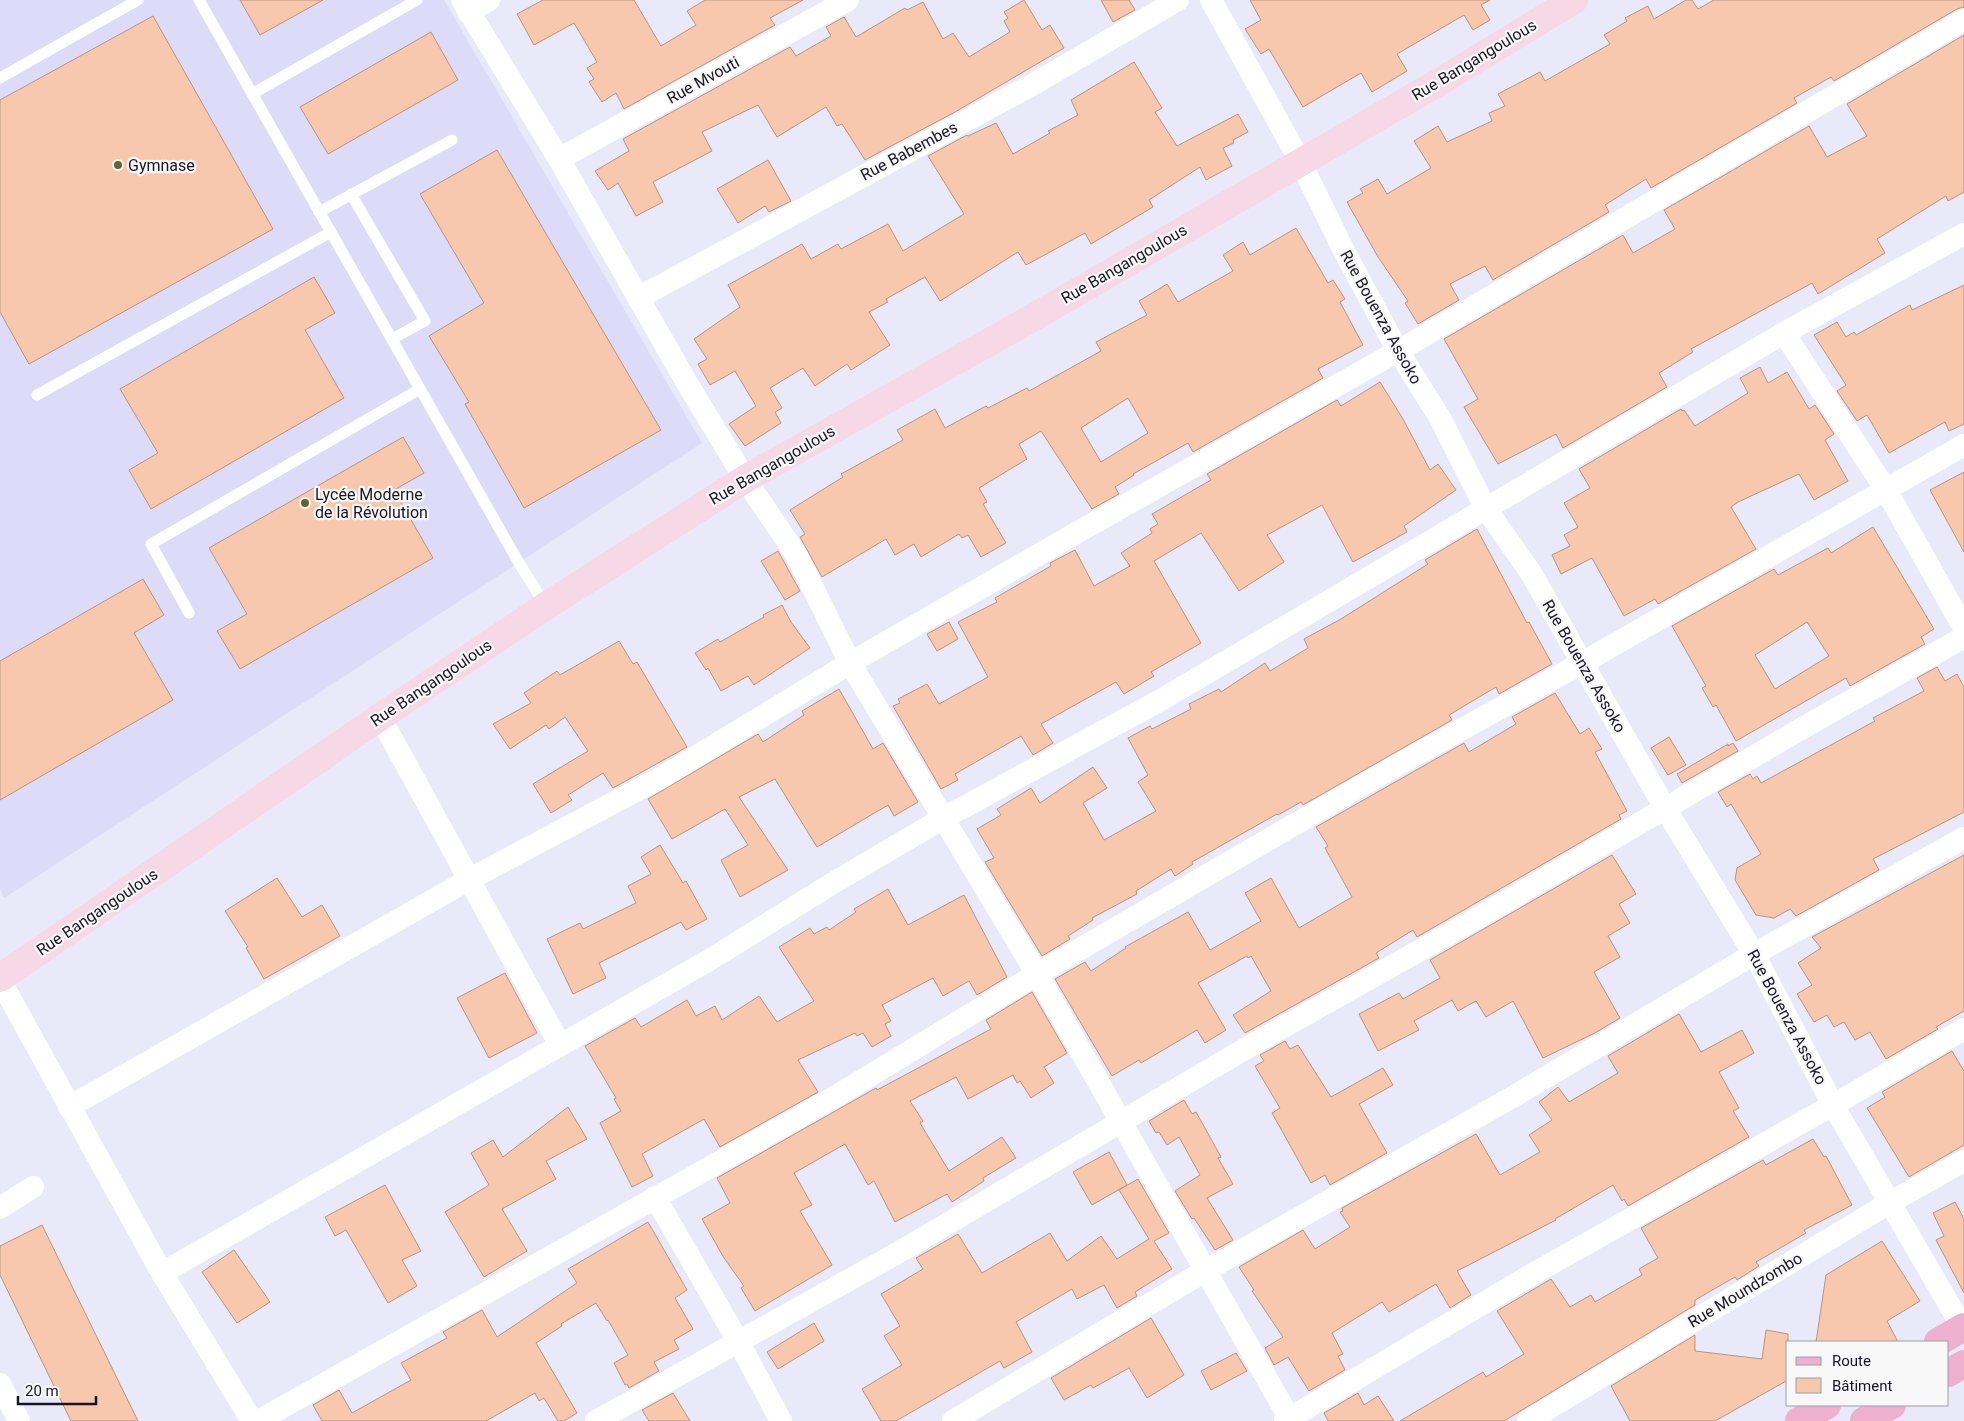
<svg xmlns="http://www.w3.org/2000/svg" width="1964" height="1421" viewBox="0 0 1964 1421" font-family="Roboto,sans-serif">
<rect width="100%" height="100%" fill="#eae9f9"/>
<polygon fill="#dedbf9" points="0,0 444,0 702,443 4,898 0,889"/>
<g fill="#f8c8ae" stroke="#ba937e" fill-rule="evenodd">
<polygon points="240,0 323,0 260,35"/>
<polygon points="543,0 634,0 661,46 696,25 687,11 705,0 803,0 770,18 775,25 624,109 616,93 602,102 589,82 594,79 587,68 597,62 574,23 534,45 517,14"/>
<polygon points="1024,0 1042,30 1050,25 1064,48 955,112 865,160 842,124 837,126 826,107 777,137 758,105 702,132 712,151 653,182 663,202 636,216 618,183 608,190 595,171 629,151 623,139 790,47 796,56 831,36 826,27 844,17 856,37 905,8 907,10 923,2 943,39 953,33 969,57 1010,32 1004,21 1008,18 1004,12"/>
<polygon points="1101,0 1129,0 1135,10 1113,22"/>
<polygon points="1250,0 1490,0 1481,5 1490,20 1473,30 1464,15 1397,54 1407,71 1372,92 1361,73 1303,107 1269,49 1261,54 1245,29 1261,20"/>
<polygon points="1686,0 1692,0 1698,9 1714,0 1964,0 1964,7 1957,9 1834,81 1831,77 1794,98 1797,103 1651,188 1646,179 1605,205 1609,212 1493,280 1485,266 1450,284 1459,300 1418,324 1405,303 1408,301 1378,257 1347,202 1363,193 1360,189 1378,179 1387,194 1431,168 1414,141 1438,126 1447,142 1492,121 1489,113 1505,106 1498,94 1540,72 1545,81 1610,44 1604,35 1627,21 1625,18 1648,6 1654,19"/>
<polygon points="153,16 273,229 29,364 0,312 0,100"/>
<polygon points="431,32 458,80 328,154 300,107"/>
<polygon points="1964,35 1964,192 1948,201 1946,196 1877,239 1885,253 1818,294 1812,283 1691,349 1693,352 1659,373 1667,387 1563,448 1556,434 1498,464 1464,407 1478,399 1444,339 1623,235 1633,253 1675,229 1664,210 1809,126 1827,157 1867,136 1847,104"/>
<polygon points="1134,62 1162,108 1155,112 1177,146 1238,114 1248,132 1233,140 1234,143 1223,148 1232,166 1206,180 1200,167 1149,200 1153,207 1091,244 1085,233 1026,265 1018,252 940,301 925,277 886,299 888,302 869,312 890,345 851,370 847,364 815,386 803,368 770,388 782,408 775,412 781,423 745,446 729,424 756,406 735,371 710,385 698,364 707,359 694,339 740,307 728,285 802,244 811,259 838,244 841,249 888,224 903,251 964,214 928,156 967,135 968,136 996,123 1013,154 1050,133 1048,131 1078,115 1071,100"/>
<polygon points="497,150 661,430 524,508 465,404 469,402 429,336 484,303 420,194"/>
<polygon points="768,160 791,201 769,212 765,206 738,223 717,189"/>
<path d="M1296 228 1328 283 1333 280 1345 299 1340 302 1363 345 1318 369 1323 378 1193 452 1188 443 1133 474 1134 475 1115 487 1119 494 1092 509 1041 431 1019 444 1027 459 979 488 987 502 983 504 1006 543 981 557 968 535 962 538 959 534 921 557 914 544 895 555 886 539 822 577 800 537 805 534 790 510 843 477 841 474 903 440 897 430 935 409 945 428 986 406 988 408 1027 388 1029 391 1101 351 1096 342 1147 315 1139 301 1167 284 1178 302 1233 271 1223 255 1243 242 1250 255ZM1128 398 1148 433 1101 462 1081 428Z"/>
<polygon points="314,277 335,313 305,330 344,398 151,509 129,470 158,453 120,389"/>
<polygon points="1964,285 1964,424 1949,431 1945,422 1889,453 1867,415 1857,421 1837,391 1846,385 1814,335 1837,322 1846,337 1854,332 1856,335 1910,305 1912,310"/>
<polygon points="1760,367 1768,383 1787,372 1809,409 1815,405 1834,434 1825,440 1848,481 1814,500 1799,474 1738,502 1731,507 1756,549 1658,604 1655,599 1624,616 1592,558 1561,574 1552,555 1570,546 1564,535 1578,527 1564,503 1590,488 1579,469 1681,409 1682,411 1684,410 1695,426 1748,393 1740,378"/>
<polygon points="1380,382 1403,419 1430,470 1438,464 1456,490 1404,526 1407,532 1353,562 1322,505 1267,535 1284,562 1239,591 1201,533 1154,561 1201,643 1151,672 1154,676 1124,694 1116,682 1041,724 1053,743 1033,755 1021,736 955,774 958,780 941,789 893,706 900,703 898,699 927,684 939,704 988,677 958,622 997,602 995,598 1051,566 1050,563 1075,550 1094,586 1130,566 1121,553 1152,533 1150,529 1158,524 1152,514 1211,480 1207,474 1337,400 1341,406"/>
<polygon points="403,437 424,473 394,490 433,558 240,669 217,631 247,614 209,548"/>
<polygon points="1964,472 1964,552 1930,490"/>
<path d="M1873 527 1934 629 1921 637 1925 644 1850 686 1846 678 1736 741 1716 705 1713 707 1702 688 1706 686 1672 626 1774 569 1778 575 1828 548 1831 553ZM1807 622 1829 656 1775 689 1755 655Z"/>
<polygon points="1477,529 1527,623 1529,622 1552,664 1499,694 1496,687 1449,715 1452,720 1303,805 1301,802 1278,815 1277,814 1192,862 1193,864 1175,876 1171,869 1136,891 1137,894 1092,918 1093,920 1068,936 1070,939 1042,956 985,862 994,858 977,829 1001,815 997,809 1031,788 1040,803 1093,767 1107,788 1083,803 1104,840 1156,811 1138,782 1148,775 1128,738 1150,726 1152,729 1191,709 1189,704 1219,689 1221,692 1265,663 1270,671 1308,648 1304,639 1341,619 1428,564 1425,560"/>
<polygon points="778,551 800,591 785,600 761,561"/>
<polygon points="143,579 164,615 134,633 173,700 0,800 0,661"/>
<polygon points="782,605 791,622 810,648 754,685 748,676 721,691 708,668 706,670 695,653 718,639 720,642 764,617 763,615"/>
<polygon points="949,622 958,639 937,651 927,634"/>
<polygon points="619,641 633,664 637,662 687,747 613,788 603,773 568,795 572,800 551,813 533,784 588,751 565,717 549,729 546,725 510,749 493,724 531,703 524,693 557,671 560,675"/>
<polygon points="1937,667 1945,681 1957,674 1964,687 1964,812 1873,859 1879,870 1796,916 1790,909 1774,918 1756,915 1735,880 1737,868 1761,854 1731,804 1727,807 1718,792 1750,774 1753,779 1757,776 1761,783 1875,721 1873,718 1924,691 1917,678"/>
<polygon points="839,689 873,749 883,743 918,802 894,816 888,805 817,847 775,779 739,797 788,870 740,897 721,860 748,845 725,809 672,839 648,799 758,734 763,742 804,715 802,711"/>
<polygon points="1555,693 1580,734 1589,728 1602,749 1595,752 1627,811 1619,815 1621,819 1417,937 1413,930 1376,953 1379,958 1245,1033 1233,1015 1271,991 1251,956 1248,958 1247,956 1198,983 1226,1030 1205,1043 1197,1030 1141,1063 1139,1060 1112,1076 1055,979 1085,962 1091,971 1126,948 1125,947 1188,912 1210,950 1261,921 1245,893 1271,878 1299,928 1352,897 1325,848 1328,846 1316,827 1464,743 1469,752 1516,724 1512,717"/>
<polygon points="1669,737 1686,765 1668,775 1651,748"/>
<polygon points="1733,743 1738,751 1682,783 1677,774 1728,744 1728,746"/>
<polygon points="660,845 683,883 686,881 707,919 686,930 681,922 599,963 606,978 573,994 547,939 580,923 583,929 636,903 628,886 651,874 641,857"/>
<polygon points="1612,855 1636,894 1619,904 1630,923 1608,936 1620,957 1594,972 1620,1018 1595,1033 1543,1058 1513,1001 1486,1017 1476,1001 1458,1011 1452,1000 1414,1021 1419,1030 1378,1051 1359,1014 1399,993 1403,999 1440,978 1430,960"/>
<polygon points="1964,855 1964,1011 1936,1027 1938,1029 1886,1059 1870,1032 1855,1040 1844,1022 1834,1027 1827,1015 1814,1022 1797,994 1812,985 1798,963 1821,948 1812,937"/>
<polygon points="277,878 302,917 322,905 340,936 264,979 246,948 248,947 225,911"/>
<polygon points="888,889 908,925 964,895 1007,977 977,995 969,981 943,996 933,978 882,1005 891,1021 885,1024 891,1036 872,1047 863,1033 857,1036 855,1033 798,1060 818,1092 720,1147 704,1119 642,1154 653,1176 632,1187 600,1123 621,1111 614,1099 616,1098 585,1046 635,1018 641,1027 687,1000 696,1016 715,1006 722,1020 759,996 777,1022 814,1001 779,947 810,928 814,934 827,927 829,930 856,912 854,909"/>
<polygon points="505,973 537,1033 489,1058 457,998"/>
<polygon points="1032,992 1067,1053 1044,1067 1054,1083 1031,1098 1020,1081 1017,1083 1013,1075 968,1099 956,1077 910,1101 923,1121 920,1123 949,1171 1002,1137 1016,1158 983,1178 984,1181 952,1202 947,1194 895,1222 874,1181 868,1185 845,1144 794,1173 812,1205 800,1211 832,1265 755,1311 741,1288 744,1286 724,1258 702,1219 730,1203 717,1178 876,1088 877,1090 991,1029 986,1020"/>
<polygon points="1679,1014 1701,1052 1742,1030 1754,1053 1719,1072 1739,1108 1733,1111 1749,1137 1628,1206 1624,1199 1622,1201 1613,1185 1555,1219 1556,1220 1457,1271 1471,1295 1450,1308 1436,1284 1389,1312 1382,1302 1332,1333 1343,1354 1338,1356 1345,1370 1309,1391 1288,1357 1274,1365 1265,1348 1283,1337 1252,1291 1254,1290 1239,1267 1303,1230 1315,1249 1350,1227 1340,1212 1343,1211 1342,1208 1476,1134 1500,1175 1540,1152 1529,1135 1552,1120 1539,1102 1558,1087 1569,1102 1618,1073 1608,1056"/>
<polygon points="1285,1041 1290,1049 1298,1045 1331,1097 1383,1068 1393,1085 1359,1104 1387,1153 1330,1185 1325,1175 1311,1183 1272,1113 1280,1108 1255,1066 1264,1061 1260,1055"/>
<polygon points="1952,1051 1964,1071 1964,1145 1909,1177 1867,1108 1885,1097 1882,1092"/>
<polygon points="1184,1100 1192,1114 1196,1112 1221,1157 1218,1158 1233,1184 1207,1198 1233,1240 1215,1250 1194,1218 1192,1219 1175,1191 1200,1175 1179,1137 1167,1145 1159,1132 1156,1133 1149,1121"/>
<polygon points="568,1107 587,1139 546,1161 556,1179 502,1209 527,1251 484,1277 445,1212 489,1185 471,1153 493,1140 503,1157"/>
<polygon points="1813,1139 1824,1157 1826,1156 1852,1205 1804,1230 1806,1233 1756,1262 1759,1266 1737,1280 1735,1277 1695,1300 1695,1305 1504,1421 1400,1421 1483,1372 1486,1377 1524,1354 1497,1311 1551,1279 1570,1307 1591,1295 1595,1302 1642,1275 1639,1269 1658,1258 1641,1228 1763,1160 1766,1165"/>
<polygon points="1109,1152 1127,1185 1092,1205 1073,1172"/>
<polygon points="1138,1179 1169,1233 1154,1241 1172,1269 1135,1292 1137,1296 1117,1308 1104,1285 1077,1299 1072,1289 1016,1322 1032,1352 1004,1368 1000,1361 896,1421 881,1421 862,1389 902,1365 884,1336 900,1326 881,1294 923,1269 916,1258 958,1234 982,1273 1050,1233 1067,1261 1101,1236 1117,1259 1149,1239 1119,1190"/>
<polygon points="385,1185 421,1251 402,1260 417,1286 388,1303 346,1230 335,1236 325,1217"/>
<polygon points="1955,1202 1964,1219 1964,1293 1936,1240 1944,1236 1933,1213"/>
<polygon points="648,1222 687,1290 675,1298 693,1329 674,1340 679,1349 654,1362 659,1371 629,1388 627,1384 625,1385 614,1363 628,1355 608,1320 607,1321 596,1303 561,1324 562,1326 536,1343 577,1413 564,1421 558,1421 544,1398 539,1401 535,1393 486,1421 322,1421 313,1405 339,1390 352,1413 411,1380 401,1363 447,1338 443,1332 482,1310 497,1337 577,1283 568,1269"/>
<polygon points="42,1225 138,1421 71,1421 0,1275 0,1246"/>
<polygon points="1882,1241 1920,1301 1887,1321 1898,1342 1816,1342 1826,1275"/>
<polygon points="234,1250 270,1302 237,1323 202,1272"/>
<polygon points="1151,1318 1184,1375 1147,1398 1129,1368 1093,1388 1091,1385 1064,1400 1051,1378"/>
<polygon points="814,1323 824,1341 778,1369 767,1352"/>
<polygon points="1766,1330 1788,1334 1788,1380 1715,1421 1630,1421 1611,1386 1695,1335 1695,1351 1762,1359"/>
<polygon points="1236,1353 1247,1371 1211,1390 1201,1371"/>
<polygon points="673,1393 690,1421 649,1421 642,1410"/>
<polygon points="1358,1393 1364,1405 1378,1396 1394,1421 1328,1421 1324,1413"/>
</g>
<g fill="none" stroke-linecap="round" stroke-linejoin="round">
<g stroke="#fff" stroke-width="11">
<polyline points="199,0 519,563 546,606"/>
<polyline points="0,78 138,0"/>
<polyline points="252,94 417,0"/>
<polyline points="351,194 425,321 392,339"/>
<polyline points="319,212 452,140"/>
<polyline points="37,395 331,232"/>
<polyline points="189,613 151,544 420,389"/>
</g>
<g stroke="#fff" stroke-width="22">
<polyline points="462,0 559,159 687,383 745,479 796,554 850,663 1037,974 1291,1421"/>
<polyline points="1211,0 1300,161 1346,255 1398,351 1440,418 1486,509 1531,573 1665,808 1754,954 1833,1105 1964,1330"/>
<polyline points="468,12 489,0"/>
<polyline points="559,159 848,0"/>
<polyline points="638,298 1032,85 1178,0"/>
<polyline points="1784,333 1886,490 1964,628"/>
<polyline points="380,717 560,1045"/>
<polyline points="0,980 162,1273 252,1421"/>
<polyline points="69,1107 470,879 664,776 850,663 1078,532 1398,351 1964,20"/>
<polyline points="655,1197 738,1341 781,1421"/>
<polyline points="0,1208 33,1187"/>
<polyline points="162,1273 711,959 838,880 942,819 1159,701 1784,333 1964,234"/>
<polyline points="0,1384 19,1421"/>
<polyline points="258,1421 833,1098 1037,974 1390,769 1582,663 1964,445"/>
<polyline points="596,1421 901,1251 1255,1043 1481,916 1806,726 1964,637"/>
<polyline points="953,1421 1205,1271 1511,1098 1754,954 1964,838"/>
<polyline points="1285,1421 1531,1275 1833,1105 1964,1029"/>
<polyline points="1528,1421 1889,1203 1964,1161"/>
</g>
<polyline stroke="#f6d8e7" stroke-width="28" points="0,978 380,717 546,606 745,479 1034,317 1441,81 1574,0"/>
<g stroke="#edb0ce" stroke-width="28">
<polyline points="1938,1342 1964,1327"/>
<polyline points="1948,1373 1964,1364"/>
<polyline points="1799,1421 1827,1405"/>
<polyline points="1864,1421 1892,1405"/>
</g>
</g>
<g fill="#626330" stroke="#f8f8f8" stroke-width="2">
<circle cx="118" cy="165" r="5"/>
<circle cx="305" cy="503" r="5"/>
</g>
<g text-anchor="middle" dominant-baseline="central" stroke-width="4.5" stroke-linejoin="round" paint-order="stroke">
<g font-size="16" fill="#171524" stroke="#f8f8f8">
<text transform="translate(1474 60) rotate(-31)">Rue Bangangoulous</text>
<text transform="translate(703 80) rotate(-29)">Rue Mvouti</text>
<text transform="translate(909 151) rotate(-28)">Rue Babembes</text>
<text transform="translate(1124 264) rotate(-30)">Rue Bangangoulous</text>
<text transform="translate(1381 317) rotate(61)">Rue Bouenza Assoko</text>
<text transform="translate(772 465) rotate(-30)">Rue Bangangoulous</text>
<text transform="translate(1584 666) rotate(60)">Rue Bouenza Assoko</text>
<text transform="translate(431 683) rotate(-34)">Rue Bangangoulous</text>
<text transform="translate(97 912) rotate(-34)">Rue Bangangoulous</text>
<text transform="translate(1787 1017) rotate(62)">Rue Bouenza Assoko</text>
<text transform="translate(1745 1290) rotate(-31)">Rue Moundzombo</text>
</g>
<g font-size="16" fill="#171524" stroke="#f8f8f8" text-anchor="start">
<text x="128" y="165">Gymnase</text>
<text x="315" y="494">Lycée Moderne<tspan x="315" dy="18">de la Révolution</tspan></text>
</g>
</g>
<rect x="1786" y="1341" width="162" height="65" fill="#f8f8f8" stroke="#9e9da3"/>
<rect x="1796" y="1357" width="25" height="8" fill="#edb0ce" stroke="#9e9da3"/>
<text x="1832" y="1366" font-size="15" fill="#171524">Route</text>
<rect x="1796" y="1378" width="25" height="15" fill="#f8c8ae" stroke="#9e9da3"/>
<text x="1832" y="1391" font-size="15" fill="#171524">Bâtiment</text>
<path d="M18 1396v8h78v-8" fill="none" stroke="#171524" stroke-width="2.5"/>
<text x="25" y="1396" font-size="15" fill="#171524" stroke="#f8f8f8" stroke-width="4" paint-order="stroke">20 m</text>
</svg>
